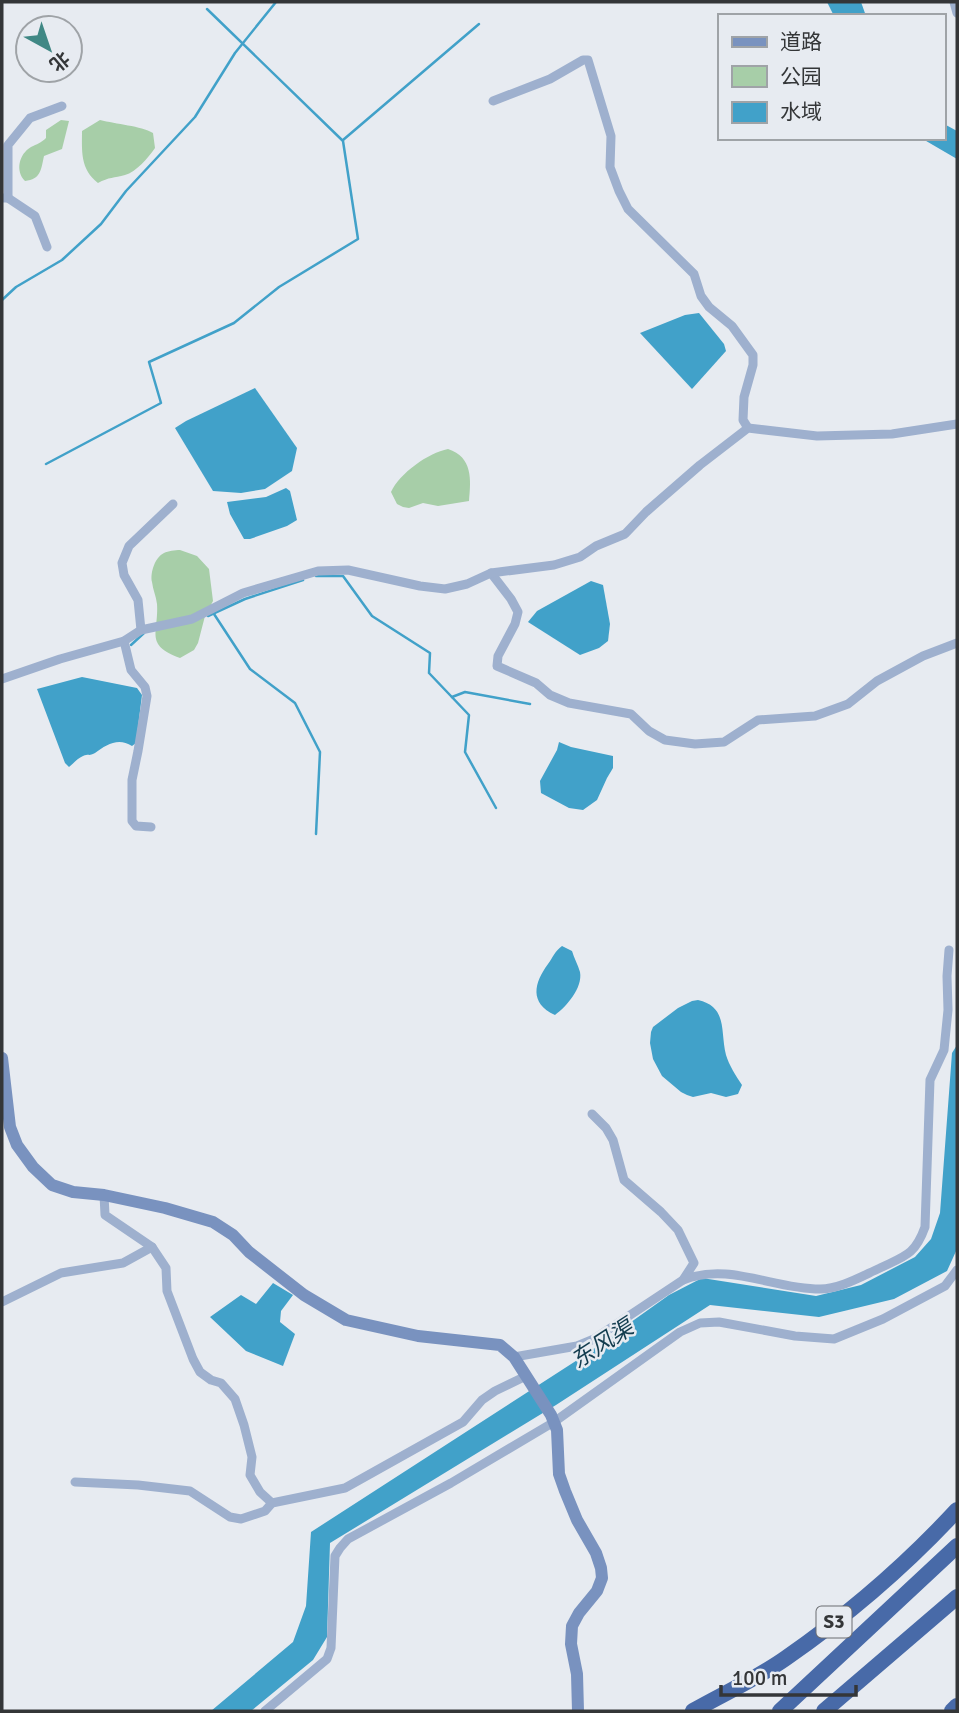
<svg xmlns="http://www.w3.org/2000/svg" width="959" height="1713" viewBox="0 0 959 1713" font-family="Signika,'Noto Sans SC',sans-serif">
<rect width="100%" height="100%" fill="#e7ebf1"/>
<g fill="#a7cea8">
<path d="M61 120 69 121 62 149 44 156C41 170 41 179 25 181 15 171 19 154 31 147 37 144 41 143 46 138V130Z"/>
<path d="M100 120C116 124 141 126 153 133L155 148C148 158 136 172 125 175 114 178 109 177 98 183 80 169 82 151 82 131Z"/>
<path d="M448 449C473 457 471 480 469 501L438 506 423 503 409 508 403 507 397 504 391 492C400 473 428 453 448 449Z"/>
<path d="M180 550 197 556 209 569 213 601 205 616 198 643 194 650 180 658C144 645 159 632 157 604 156 596 153 590 152 582 150 573 155 557 164 553 168 551 175 550 180 550Z"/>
</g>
<g fill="#41a1c9">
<polygon points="827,2 861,2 866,16 834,16"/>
<polygon points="943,121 946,125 957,131 957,159 921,138 943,138"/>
<polygon points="699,313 724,344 726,351 692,389 640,333 685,315"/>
<polygon points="255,388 297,448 292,471 265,489 241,493 213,491 175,428 186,421"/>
<polygon points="286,488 290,491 297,520 287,526 250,539 244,539 230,514 227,502 266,497"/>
<polygon points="591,581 603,585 610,624 608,641 599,648 580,655 528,622 537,611"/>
<path d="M82 677 137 688 142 695 136 743 132 746C118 737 106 745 95 753 87 757 91 753 83 756 78 758 74 763 69 767L65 763 37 689Z"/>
<polygon points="559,742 571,747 613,756 613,768 607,778 597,800 583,810 569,808 541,793 540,781 557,750"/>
<path d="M562 946 572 951C574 958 578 965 580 972 583 988 566 1007 555 1015 529 1003 534 983 548 964 553 957 555 951 562 946Z"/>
<path d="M698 1000C728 1007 720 1031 726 1055 729 1065 736 1076 742 1085L738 1094 726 1097 711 1093 693 1097 687 1095 681 1092 662 1076 653 1059 650 1043 651 1032 653 1027 678 1008 692 1001Z"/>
<polygon points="957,1045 957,1249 947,1271 894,1299 819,1317 710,1305 556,1405 330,1543 327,1637 313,1660 251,1711 211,1711 293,1642 306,1606 311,1532 582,1357 669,1295 702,1278 816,1296 861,1285 915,1257 931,1239 940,1213 952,1053"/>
<polygon points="273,1283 293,1295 281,1311 280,1322 295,1334 283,1366 246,1351 210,1317 241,1295 256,1304"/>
</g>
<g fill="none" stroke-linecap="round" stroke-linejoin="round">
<g stroke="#41a1c9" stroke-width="2.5">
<polyline points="343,140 479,24"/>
<polyline points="2,300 16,287 62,260 101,224 126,191 195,117 235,53 276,2"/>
<polyline points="46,464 161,403 149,362 234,323 279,287 358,239 343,141 207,9"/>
<polyline points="316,576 343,576 372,616 430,653 429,673 469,715 465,752 496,808"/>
<polyline points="214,614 250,669 295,703 320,752 316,834"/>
<polyline points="208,616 245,599 303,580"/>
<polyline points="131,645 144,633"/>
<polyline points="452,697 465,692 530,704"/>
</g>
<g stroke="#9eb0ce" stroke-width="9">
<polyline points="954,2 957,13"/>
<polyline points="493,101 550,79 583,60 588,60 611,136 610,167 619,191 628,209 694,274 701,296 709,307 732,326 753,355 753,365 744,397 743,420 748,428"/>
<polyline points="2,198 8,198 35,216 47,247"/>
<polyline points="8,198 8,145 30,118 62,106"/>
<polyline points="491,573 511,599 518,612 515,624 498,656 497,666 536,683 550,695 569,703 631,714 649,731 665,740 695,744 724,742 758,720 815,716 848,704 877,681 923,656 957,643"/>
<polyline points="141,630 138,600 124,575 122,563 129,546 173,504"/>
<polyline points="124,641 131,670 145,687 147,696 138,751 132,780 132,821 136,826 151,827"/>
<polyline points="2,679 60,659 124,641 141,630 192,619 243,593 318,571 348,570 420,586 445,589 467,584 491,573 554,565 580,557 596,546 625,534 646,512 700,465 748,428 817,436 892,434 957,424"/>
<polyline points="104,1195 105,1215 152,1247 166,1268 167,1291 193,1359 200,1372 211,1380 221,1383 235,1399 244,1425 252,1457 250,1475 260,1492 272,1503"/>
<path d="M683 1280C729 1262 773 1289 820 1289 840 1289 862 1276 880 1268 905 1256 915 1255 925 1227L930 1080 944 1050 948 1010 947 976 949 950"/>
<polyline points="2,1302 61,1273 123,1263 152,1247"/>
<polyline points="514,1357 577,1346 594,1339 683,1280 694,1263 678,1230 661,1212 624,1180 613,1140 606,1128 592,1114"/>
<polyline points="75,1482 138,1485 190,1491 230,1517 241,1519 265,1511 272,1503 345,1488 463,1422 482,1400 495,1391 526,1376"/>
<polyline points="265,1711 327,1659 331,1648 335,1556 340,1548 348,1539 451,1483 554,1422 680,1332 700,1323 719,1322 795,1336 834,1339 883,1319 945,1286 957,1270"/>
</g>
<polyline stroke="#7992bf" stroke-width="12" points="2,1058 10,1127 17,1145 33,1167 52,1185 73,1192 104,1195 165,1208 213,1222 233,1235 249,1252 304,1295 346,1320 418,1336 500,1345 514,1357 551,1415 557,1430 559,1474 565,1491 577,1520 596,1553 601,1568 602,1578 597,1591 579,1613 572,1626 571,1644 577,1674 578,1711"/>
<g stroke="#486aa8" stroke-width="16">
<path d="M693 1711C723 1694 758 1678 786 1658 848 1615 906 1565 957 1510"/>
<polyline points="780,1711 957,1546"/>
<polyline points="824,1711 957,1597"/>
<polyline points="952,1711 957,1706"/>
</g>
</g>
<g text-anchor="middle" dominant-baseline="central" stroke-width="5" stroke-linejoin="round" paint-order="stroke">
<rect fill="#e7ebf1" stroke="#6a6c70" stroke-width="2" x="816.5" y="1606.5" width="35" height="31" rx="5"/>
<g font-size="19" font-weight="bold" fill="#343638">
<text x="834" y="1622">S3</text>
</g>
<g font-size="23" font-style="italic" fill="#133c4e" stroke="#e7ebf1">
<text transform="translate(602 1344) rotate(-33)">东风渠</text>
</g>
</g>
<rect width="959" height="1713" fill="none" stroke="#343638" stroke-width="7"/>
<rect x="718" y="14" width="228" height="126" fill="#e7ebf1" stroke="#9fa3a7" stroke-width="2"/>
<rect x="732" y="37" width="35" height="10" fill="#7992bf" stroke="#9fa3a7" stroke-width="2"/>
<text x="780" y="49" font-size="21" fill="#343638">道路</text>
<rect x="732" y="66" width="35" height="21" fill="#a7cea8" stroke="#9fa3a7" stroke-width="2"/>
<text x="780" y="84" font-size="21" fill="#343638">公园</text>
<rect x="732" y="102" width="35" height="21" fill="#41a1c9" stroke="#9fa3a7" stroke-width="2"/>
<text x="780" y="119" font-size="21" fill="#343638">水域</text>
<g transform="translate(49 49) rotate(140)"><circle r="33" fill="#e7ebf1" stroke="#9fa3a7" stroke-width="2"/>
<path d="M0-5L12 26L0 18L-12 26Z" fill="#408885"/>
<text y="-10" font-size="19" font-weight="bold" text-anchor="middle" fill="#343638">北</text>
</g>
<path d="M721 1685v10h135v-10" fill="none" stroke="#343638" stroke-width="3.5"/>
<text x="732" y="1685" font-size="21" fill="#343638" stroke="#e7ebf1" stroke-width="5" paint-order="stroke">100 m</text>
</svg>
